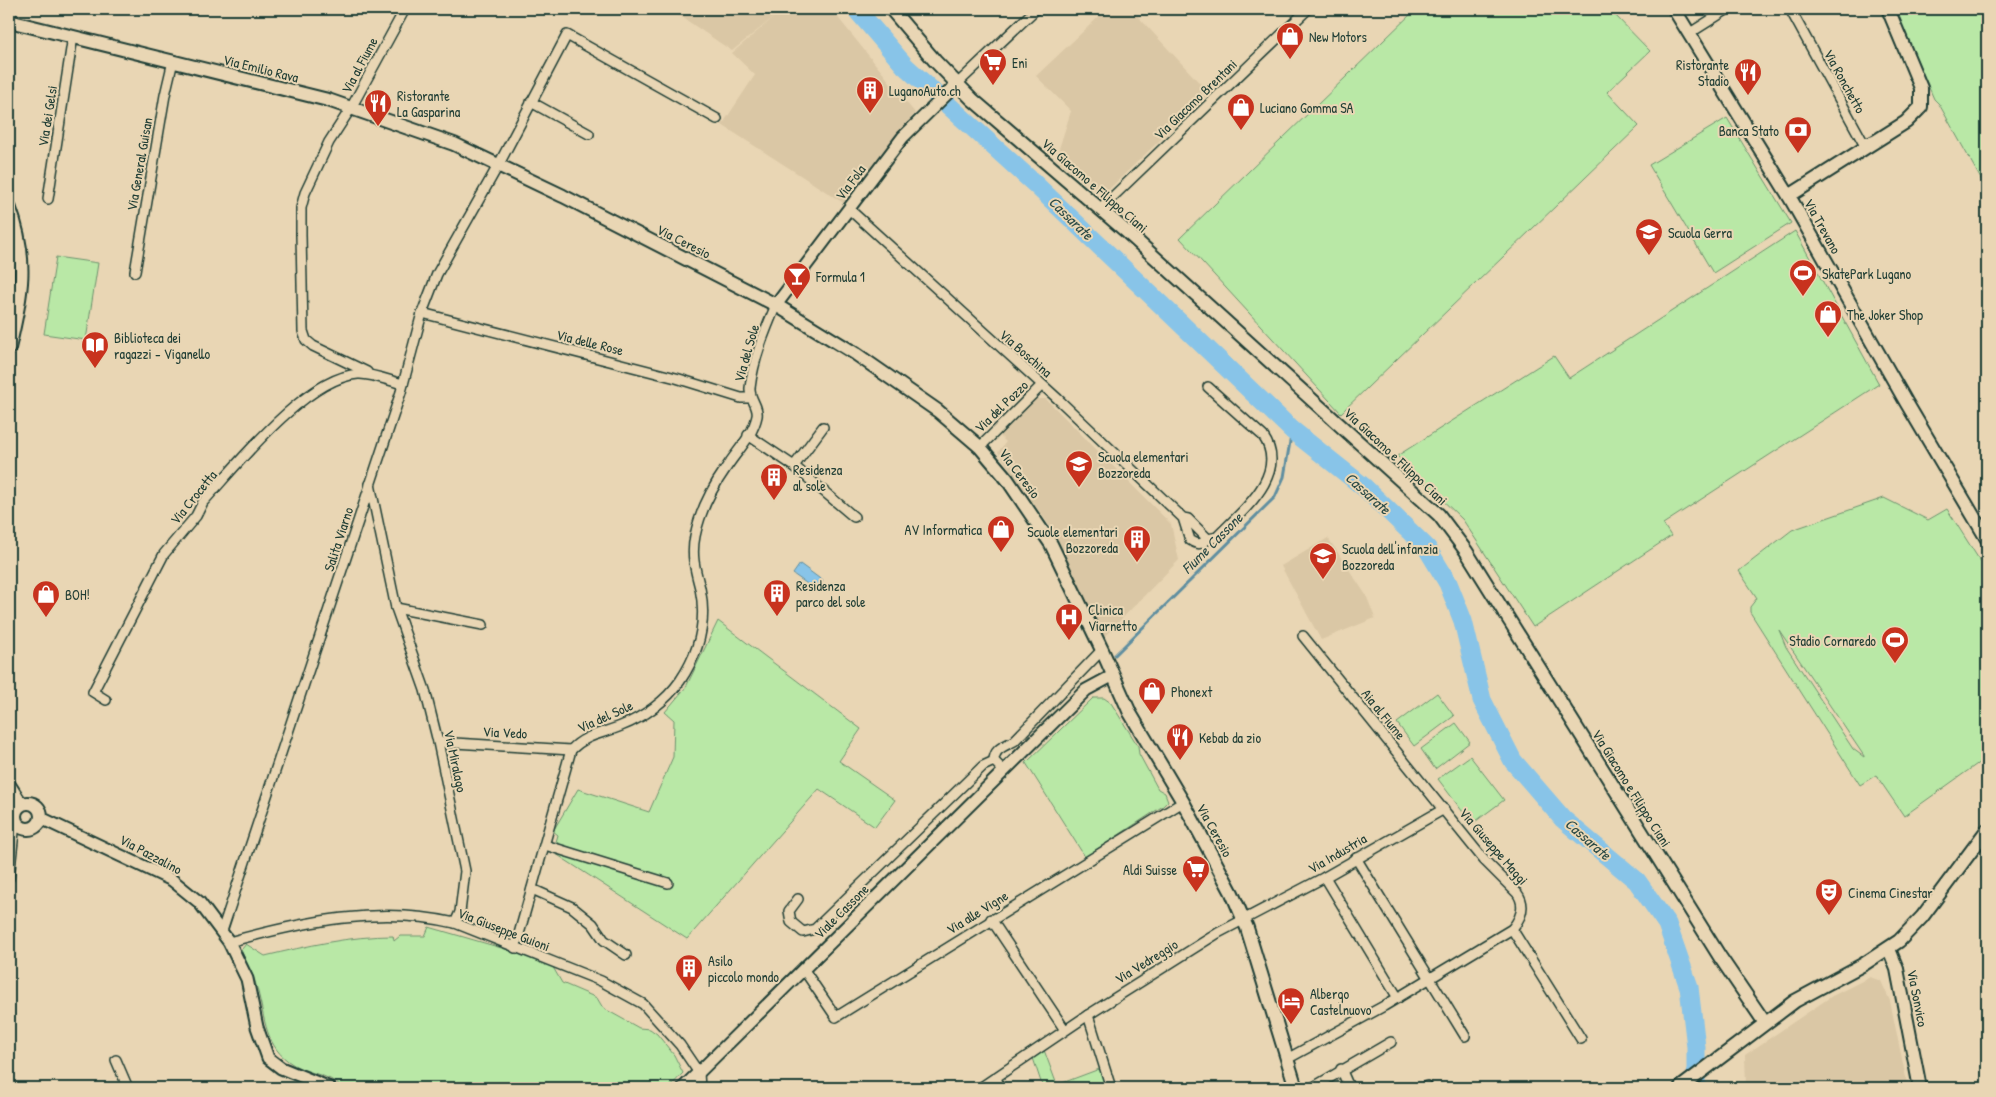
<svg xmlns="http://www.w3.org/2000/svg" width="1996" height="1097" viewBox="0 0 1996 1097" font-family="'Patrick Hand',sans-serif">
<rect width="100%" height="100%" fill="#e9d6b4"/>
<filter id="ink" filterUnits="userSpaceOnUse"><feTurbulence type="fractalNoise" baseFrequency=".02" numOctaves="2"/><feDisplacementMap in="SourceGraphic" scale="10" xChannelSelector="R" yChannelSelector="G"/><feConvolveMatrix kernelMatrix="1 2 1 2 8 2 1 2 1" color-interpolation-filters="sRGB"/></filter>
<g filter="url(#ink)">
<g fill="#dac7a5">
<polygon points="670,9 831,9 915,113 877,159 845,204 722,125 755,75 732,53 780,12 732,51"/>
<polygon points="1107,9 1131,9 1209,93 1106,192 1101,194 1088,185 1086,180 1081,176 1079,178 1056,158 1071,111 1036,76"/>
<polygon points="1036,399 1046,399 1171,524 1179,560 1102,639 1056,535 998,452 1006,442 1000,436"/>
<polygon points="1328,538 1366,595 1375,618 1321,640 1281,566"/>
<polygon points="1870,977 1881,981 1890,1001 1908,1088 1746,1088 1745,1055 1832,996"/>
</g>
<g fill="#b9e8a6" stroke="#6c926d" fill-rule="evenodd">
<polygon points="1416,9 1612,9 1611,11 1650,51 1607,92 1639,126 1341,413 1180,238"/>
<polygon points="1895,9 1987,9 1987,190 1939,104 1934,99"/>
<polygon points="1727,118 1791,223 1713,273 1649,165"/>
<polygon points="1795,231 1879,384 1663,524 1671,536 1533,627 1463,520 1397,456 1554,356 1569,378"/>
<polygon points="56,257 98,263 86,340 44,334"/>
<path d="M1884 498 1928 520 1947 509 1987 572V757L1904 816 1876 775 1860 785 1750 612V607L1757 598 1739 571 1792 530ZM1779 630 1864 756V757L1853 749 1786 647Z"/>
<polygon points="718,621 861,729 839,761 895,800 875,827 819,789 687,939 553,852 558,835 553,831 578,789 649,812 673,757 674,720 665,712 686,687"/>
<polygon points="1437,693 1454,716 1414,746 1397,723"/>
<polygon points="1093,698 1104,698 1111,703 1138,746 1139,754 1158,789 1165,793 1168,801 1163,806 1085,857 1026,763"/>
<polygon points="1456,723 1470,742 1435,769 1421,749"/>
<polygon points="1470,756 1504,800 1472,824 1438,779"/>
<path d="M429 927 550 962 562 983 597 998 603 1008 639 1028 650 1029 657 1034 674 1055 683 1073 669 1088H343C329 1073 304 1074 288 1061 263 1042 265 1013 256 985 253 973 246 962 241 950L246 944 265 956C307 946 349 936 393 936L394 941 400 936H425Z"/>
<polygon points="1044,1050 1057,1085 1102,1068 1108,1088 1043,1088 1033,1058"/>
</g>
<polygon fill="#88c4e8" stroke="#5e8ea0" points="800,564 823,581 816,590 793,574"/>
<g fill="none" stroke-linecap="round" stroke-linejoin="round">
<polyline stroke="#5e8ea0" stroke-width="3" points="1115,655 1275,497 1284,477 1292,430"/>
<polyline stroke="#88c4e8" stroke-width="19" points="856,9 905,66 1035,184 1292,430 1365,488 1427,548 1448,583 1463,621 1482,700 1513,761 1563,819 1637,881 1667,924 1689,987 1696,1047 1696,1088"/>
<g stroke="#1f3d34" stroke-width="12">
<g id="minor">
<polyline points="1790,9 1864,144 1872,141"/>
<polyline points="1690,33 1728,9"/>
<polyline points="957,84 1036,9"/>
<polyline points="531,102 589,134"/>
<polyline points="48,199 73,36"/>
<path d="M849 209 1058 399 1183 518 1188 519 1208 539C1201 545 1198 545 1190 540L1183 518"/>
<polyline points="1100,209 1308,9"/>
<polyline points="135,272 165,95 173,61"/>
<polyline points="422,313 676,378 741,398 750,398"/>
<polyline points="367,372 313,346 306,340 303,331 301,235 301,208 305,193 329,142 351,108 405,9"/>
<polyline points="748,435 794,466 854,517"/>
<polyline points="980,447 1041,386"/>
<polyline points="794,466 823,427"/>
<polyline points="370,484 396,608 425,690 438,742 465,871 460,912 455,923"/>
<path d="M1208 539 1217 537C1242 511 1290 474 1263 436L1208 387"/>
<polyline points="396,608 483,625"/>
<path d="M106 700 93 692 164 554 196 516 203 502C237 465 305 378 358 374 371 373 390 381 403 384"/>
<polyline points="438,742 571,750"/>
<path d="M994 761C994 748 1005 746 1014 741L1102 650"/>
<polyline points="545,845 668,883"/>
<polyline points="1356,858 1465,1036"/>
<polyline points="1325,877 1398,998"/>
<polyline points="9,878 14,832 18,824"/>
<polyline points="532,889 572,907 593,924 604,940 626,955"/>
<polyline points="798,899 789,911 791,922 803,932 815,929 983,766 994,761 1004,771"/>
<polyline points="991,919 1065,1030"/>
<polyline points="1512,929 1581,1039"/>
<polyline points="222,931 401,392 422,313 437,274 499,164 567,35 717,119"/>
<path d="M229 942C302 922 380 905 455 923L601 981 643 1004 680 1045 699 1073 700 1088"/>
<path d="M515 948 571 750C586 734 602 734 621 726 644 717 666 701 680 681 699 653 707 621 700 588 695 569 691 555 695 536 700 511 712 488 726 468 736 452 753 436 757 416 759 406 749 399 750 388 753 360 765 331 776 305"/>
<polyline points="804,970 836,1017 1183,802"/>
<polyline points="1088,1015 1111,1088"/>
<path d="M1287 1059 1384 1006 1512 929C1521 918 1526 905 1517 893L1484 860 1303 636"/>
<polyline points="116,1060 128,1088"/>
<polyline points="1341,1069 1349,1087"/>
<polyline points="996,1078 1000,1088"/>
<polyline points="980,1088 1088,1015 1218,933 1325,877 1444,809"/>
<polyline points="1312,1088 1391,1042"/>
<polyline points="1422,1088 1427,1086"/>
</g>
</g>
<g stroke="#1f3d34" stroke-width="15">
<g id="tertiary">
<polyline points="776,305 903,137 957,84"/>
<polyline points="41,818 172,880 199,902 229,942 247,979 257,1027 268,1058 281,1068 330,1088"/>
<polyline points="683,1088 1086,690 1112,676"/>
</g>
</g>
<g stroke="#1f3d34" stroke-width="16">
<g id="secondary">
<polyline points="891,9 935,61 972,99 1128,233 1439,515 1466,551 1720,957 1765,1023"/>
<polyline points="1674,9 1789,196 1906,402 1987,539"/>
<polyline points="9,21 328,100 454,144 563,196 776,305 856,354 938,411 980,447 1007,479 1051,544 1102,650 1130,713 1183,802 1232,893 1247,928 1296,1088"/>
<polyline points="1789,196 1906,122 1921,107 1921,88 1888,9"/>
<path d="M9 206C29 259 22 295 9 348"/>
<polyline points="9,785 21,804"/>
<circle cx="28" cy="816" r="13"/>
<polyline points="1889,949 1897,969 1920,1088"/>
<polyline points="1680,1088 1795,1001 1864,964 1899,941 1922,917 1987,830"/>
</g>
</g>
<use href="#minor" stroke="#e9d6b4" stroke-width="9"/>
<use href="#tertiary" stroke="#e9d6b4" stroke-width="11"/>
<use href="#secondary" stroke="#e9d6b4" stroke-width="12"/>
</g>
</g>
<defs>
<g id="shop-pin" transform="scale(1.4375)"><path d="M0 17L-7.5 6A9.5 9.5 0 1 1 7.5 6Z" fill="#c8321e" stroke="#e9d6b4"/><path d="M-5-2.5h2.3a2.7 3.5 0 0 1 5.4 0H5L5.5 6h-11ZM-1.5-2.5h3a1.5 2.3 0 0 0-3 0Z" fill="#fff"/></g>
<g id="supermarket-pin" transform="scale(1.4375)"><path d="M0 17L-7.5 6A9.5 9.5 0 1 1 7.5 6Z" fill="#c8321e" stroke="#e9d6b4"/><path d="M-6-5.5h2.5l.6 2H6L4.5 2H-2.5L-4.4-4H-6ZM-1.5 3.2a1.3 1.3 0 1 0 .1 0ZM3 3.2a1.3 1.3 0 1 0 .1 0Z" fill="#fff"/></g>
<g id="restaurant-pin" transform="scale(1.4375)"><path d="M0 17L-7.5 6A9.5 9.5 0 1 1 7.5 6Z" fill="#c8321e" stroke="#e9d6b4"/><path d="M-5-6h1v4h1v-4h1v4h1v-4h1v5L-1.5 .5V6h-2V.5L-5-1ZM5-6V6H3V1.5H1.5Q1.5-4 5-6Z" fill="#fff"/></g>
<g id="building-pin" transform="scale(1.4375)"><path d="M0 17L-7.5 6A9.5 9.5 0 1 1 7.5 6Z" fill="#c8321e" stroke="#e9d6b4"/><path d="M-4-6H4V6H1V3H-1V6H-4ZM-2.5-4.3h1.7v1.8h-1.7ZM.8-4.3h1.7v1.8H.8ZM-2.5-1h1.7V.8h-1.7ZM.8-1h1.7V.8H.8Z" fill="#fff"/></g>
<g id="bank-pin" transform="scale(1.4375)"><path d="M0 17L-7.5 6A9.5 9.5 0 1 1 7.5 6Z" fill="#c8321e" stroke="#e9d6b4"/><path d="M-6-4H6V4H-6ZM0-2.3a2.3 2.3 0 1 0 0 4.6a2.3 2.3 0 1 0 0-4.6Z" fill="#fff"/></g>
<g id="school-pin" transform="scale(1.4375)"><path d="M0 17L-7.5 6A9.5 9.5 0 1 1 7.5 6Z" fill="#c8321e" stroke="#e9d6b4"/><path d="M0-5L7-2L0 1L-7-2ZM-4 1L0 2.5L4 1V4Q0 6-4 4Z" fill="#fff"/></g>
<g id="stadium-pin" transform="scale(1.4375)"><path d="M0 17L-7.5 6A9.5 9.5 0 1 1 7.5 6Z" fill="#c8321e" stroke="#e9d6b4"/><path d="M0-5a6.5 5 0 1 0 0 10a6.5 5 0 1 0 0-10ZM-3.5-1.8h7v3.6h-7Z" fill="#fff"/></g>
<g id="bar-pin" transform="scale(1.4375)"><path d="M0 17L-7.5 6A9.5 9.5 0 1 1 7.5 6Z" fill="#c8321e" stroke="#e9d6b4"/><path d="M-6-5H6L.8 .8V4.5H3.5V6h-7V4.5H-.8V.8Z" fill="#fff"/></g>
<g id="library-pin" transform="scale(1.4375)"><path d="M0 17L-7.5 6A9.5 9.5 0 1 1 7.5 6Z" fill="#c8321e" stroke="#e9d6b4"/><path d="M-6-4Q-3-5.5-.7-3.5V5Q-3 3-6 4ZM6-4Q3-5.5 .7-3.5V5Q3 3 6 4Z" fill="#fff"/></g>
<g id="hospital-pin" transform="scale(1.4375)"><path d="M0 17L-7.5 6A9.5 9.5 0 1 1 7.5 6Z" fill="#c8321e" stroke="#e9d6b4"/><path d="M-5-5h3v3.5h4V-5h3V5h-3V1.5h-4V5h-3Z" fill="#fff"/></g>
<g id="theatre-pin" transform="scale(1.4375)"><path d="M0 17L-7.5 6A9.5 9.5 0 1 1 7.5 6Z" fill="#c8321e" stroke="#e9d6b4"/><path d="M-5-5.5Q0-4 5-5.5V0Q5 5 0 6Q-5 5-5 0ZM-3.3-2.5H-1v1.5H-3.3ZM1-2.5H3.3v1.5H1ZM-2.8 1Q0 5.5 2.8 1Z" fill="#fff"/></g>
<g id="hotel-pin" transform="scale(1.4375)"><path d="M0 17L-7.5 6A9.5 9.5 0 1 1 7.5 6Z" fill="#c8321e" stroke="#e9d6b4"/><path d="M-6-4.5h1.5V1H6V5H4.5V3h-9V5H-6ZM-4 0a1.8 1.8 0 1 1 3.6 0ZM.5 0V-2.5h3Q6-2.5 6 0Z" fill="#fff"/></g>
</defs>
<g fill-rule="evenodd">
<use href="#shop-pin" x="1290" y="36"/>
<use href="#supermarket-pin" x="993" y="62"/>
<use href="#restaurant-pin" x="1748" y="72"/>
<use href="#building-pin" x="870" y="90"/>
<use href="#restaurant-pin" x="378" y="103"/>
<use href="#shop-pin" x="1241" y="107"/>
<use href="#bank-pin" x="1798" y="130"/>
<use href="#school-pin" x="1649" y="232"/>
<use href="#stadium-pin" x="1803" y="273"/>
<use href="#bar-pin" x="797" y="276"/>
<use href="#shop-pin" x="1828" y="314"/>
<use href="#library-pin" x="95" y="345"/>
<use href="#school-pin" x="1079" y="464"/>
<use href="#building-pin" x="774" y="477"/>
<use href="#shop-pin" x="1001" y="529"/>
<use href="#building-pin" x="1137" y="539"/>
<use href="#school-pin" x="1323" y="556"/>
<use href="#building-pin" x="777" y="593"/>
<use href="#shop-pin" x="46" y="594"/>
<use href="#hospital-pin" x="1069" y="617"/>
<use href="#stadium-pin" x="1895" y="640"/>
<use href="#shop-pin" x="1152" y="691"/>
<use href="#restaurant-pin" x="1180" y="737"/>
<use href="#supermarket-pin" x="1196" y="869"/>
<use href="#theatre-pin" x="1829" y="892"/>
<use href="#building-pin" x="689" y="968"/>
<use href="#hotel-pin" x="1291" y="1001"/>
</g>
<g text-anchor="middle" dominant-baseline="central" stroke-width="4" stroke-linejoin="round" paint-order="stroke">
<g font-size="14" fill="#1f3d34" stroke="#e9d6b4" text-anchor="start">
<text x="1309" y="36">New Motors</text>
<text x="1012" y="62">Eni</text>
<text x="1729" y="64" text-anchor="end">Ristorante<tspan x="1729" dy="16">Stadio</tspan></text>
<text x="889" y="90">LuganoAuto.ch</text>
<text x="397" y="95">Ristorante<tspan x="397" dy="16">La Gasparina</tspan></text>
<text x="1260" y="107">Luciano Gomma SA</text>
<text x="1779" y="130" text-anchor="end">Banca Stato</text>
<text x="1668" y="232">Scuola Gerra</text>
<text x="1822" y="273">SkatePark Lugano</text>
<text x="816" y="276">Formula 1</text>
<text x="1847" y="314">The Joker Shop</text>
<text x="114" y="337">Biblioteca dei<tspan x="114" dy="16">ragazzi - Viganello</tspan></text>
<text x="1098" y="456">Scuola elementari<tspan x="1098" dy="16">Bozzoreda</tspan></text>
<text x="793" y="469">Residenza<tspan x="793" dy="16">al sole</tspan></text>
<text x="982" y="529" text-anchor="end">AV Informatica</text>
<text x="1118" y="531" text-anchor="end">Scuole elementari<tspan x="1118" dy="16">Bozzoreda</tspan></text>
<text x="1342" y="548">Scuola dell'infanzia<tspan x="1342" dy="16">Bozzoreda</tspan></text>
<text x="796" y="585">Residenza<tspan x="796" dy="16">parco del sole</tspan></text>
<text x="65" y="594">BOH!</text>
<text x="1088" y="609">Clinica<tspan x="1088" dy="16">Viarnetto</tspan></text>
<text x="1876" y="640" text-anchor="end">Stadio Cornaredo</text>
<text x="1171" y="691">Phonext</text>
<text x="1199" y="737">Kebab da zio</text>
<text x="1177" y="869" text-anchor="end">Aldi Suisse</text>
<text x="1848" y="892">Cinema Cinestar</text>
<text x="708" y="960">Asilo<tspan x="708" dy="16">piccolo mondo</tspan></text>
<text x="1310" y="993">Albergo<tspan x="1310" dy="16">Castelnuovo</tspan></text>
</g>
<g font-size="14" fill="#1f3d34" stroke="#e9d6b4">
<text transform="translate(359 65) rotate(-62)">Via al Fiume</text>
<text transform="translate(261 68) rotate(14)">Via Emilio Rava</text>
<text transform="translate(1845 81) rotate(61)">Via Ronchetto</text>
<text transform="translate(1195 99) rotate(-44)">Via Giacomo Brentani</text>
<text transform="translate(47 116) rotate(-81)">Via dei Gelsi</text>
<text transform="translate(139 164) rotate(-80)">Via General Guisan</text>
<text transform="translate(850 182) rotate(-53)">Via Fola</text>
<text transform="translate(1095 185) rotate(41)">Via Giacomo e Filippo Ciani</text>
<text transform="translate(1823 226) rotate(61)">Via Trevano</text>
<text transform="translate(684 241) rotate(27)">Via Ceresio</text>
<text transform="translate(590 342) rotate(14)">Via delle Rose</text>
<text transform="translate(746 353) rotate(-74)">Via del Sole</text>
<text transform="translate(1026 353) rotate(41)">Via Boschina</text>
<text transform="translate(1001 406) rotate(-44)">Via del Pozzo</text>
<text transform="translate(1396 456) rotate(43)">Via Giacomo e Filippo Ciani</text>
<text transform="translate(1020 473) rotate(53)">Via Ceresio</text>
<text transform="translate(193 497) rotate(-51)">Via Crocetta</text>
<text transform="translate(338 539) rotate(-72)">Salita Viarno</text>
<text transform="translate(1384 714) rotate(51)">Aia al Fiume</text>
<text transform="translate(605 716) rotate(-24)">Via del Sole</text>
<text transform="translate(505 732) rotate(3)">Via Vedo</text>
<text transform="translate(456 761) rotate(78)">Via Miralago</text>
<text transform="translate(1632 788) rotate(58)">Via Giacomo e Filippo Ciani</text>
<text transform="translate(1215 830) rotate(61)">Via Ceresio</text>
<text transform="translate(1494 846) rotate(49)">Via Giuseppe Maggi</text>
<text transform="translate(1337 853) rotate(-30)">Via Industria</text>
<text transform="translate(151 854) rotate(28)">Via Pazzalino</text>
<text transform="translate(841 911) rotate(-45)">Viale Cassone</text>
<text transform="translate(977 912) rotate(-32)">Via alle Vigne</text>
<text transform="translate(504 929) rotate(21)">Via Giuseppe Guioni</text>
<text transform="translate(1146 961) rotate(-32)">Via Vedreggio</text>
<text transform="translate(1918 998) rotate(79)">Via Sonvico</text>
</g>
<g font-size="15" font-style="italic" fill="#2a4a46" stroke="#e9d6b4">
<text transform="translate(1071 218) rotate(44)">Cassarate</text>
<text transform="translate(1368 493) rotate(42)">Cassarate</text>
<text transform="translate(1212 543) rotate(-45)">Fiume Cassone</text>
<text transform="translate(1588 839) rotate(41)">Cassarate</text>
</g>
</g>
<rect width="1996" height="1097" fill="none" stroke="#e9d6b4" stroke-width="30"/>
<rect x="15" y="15" width="1966" height="1067" fill="none" stroke="#1f3d34" stroke-width="2" filter="url(#ink)"/>
</svg>
